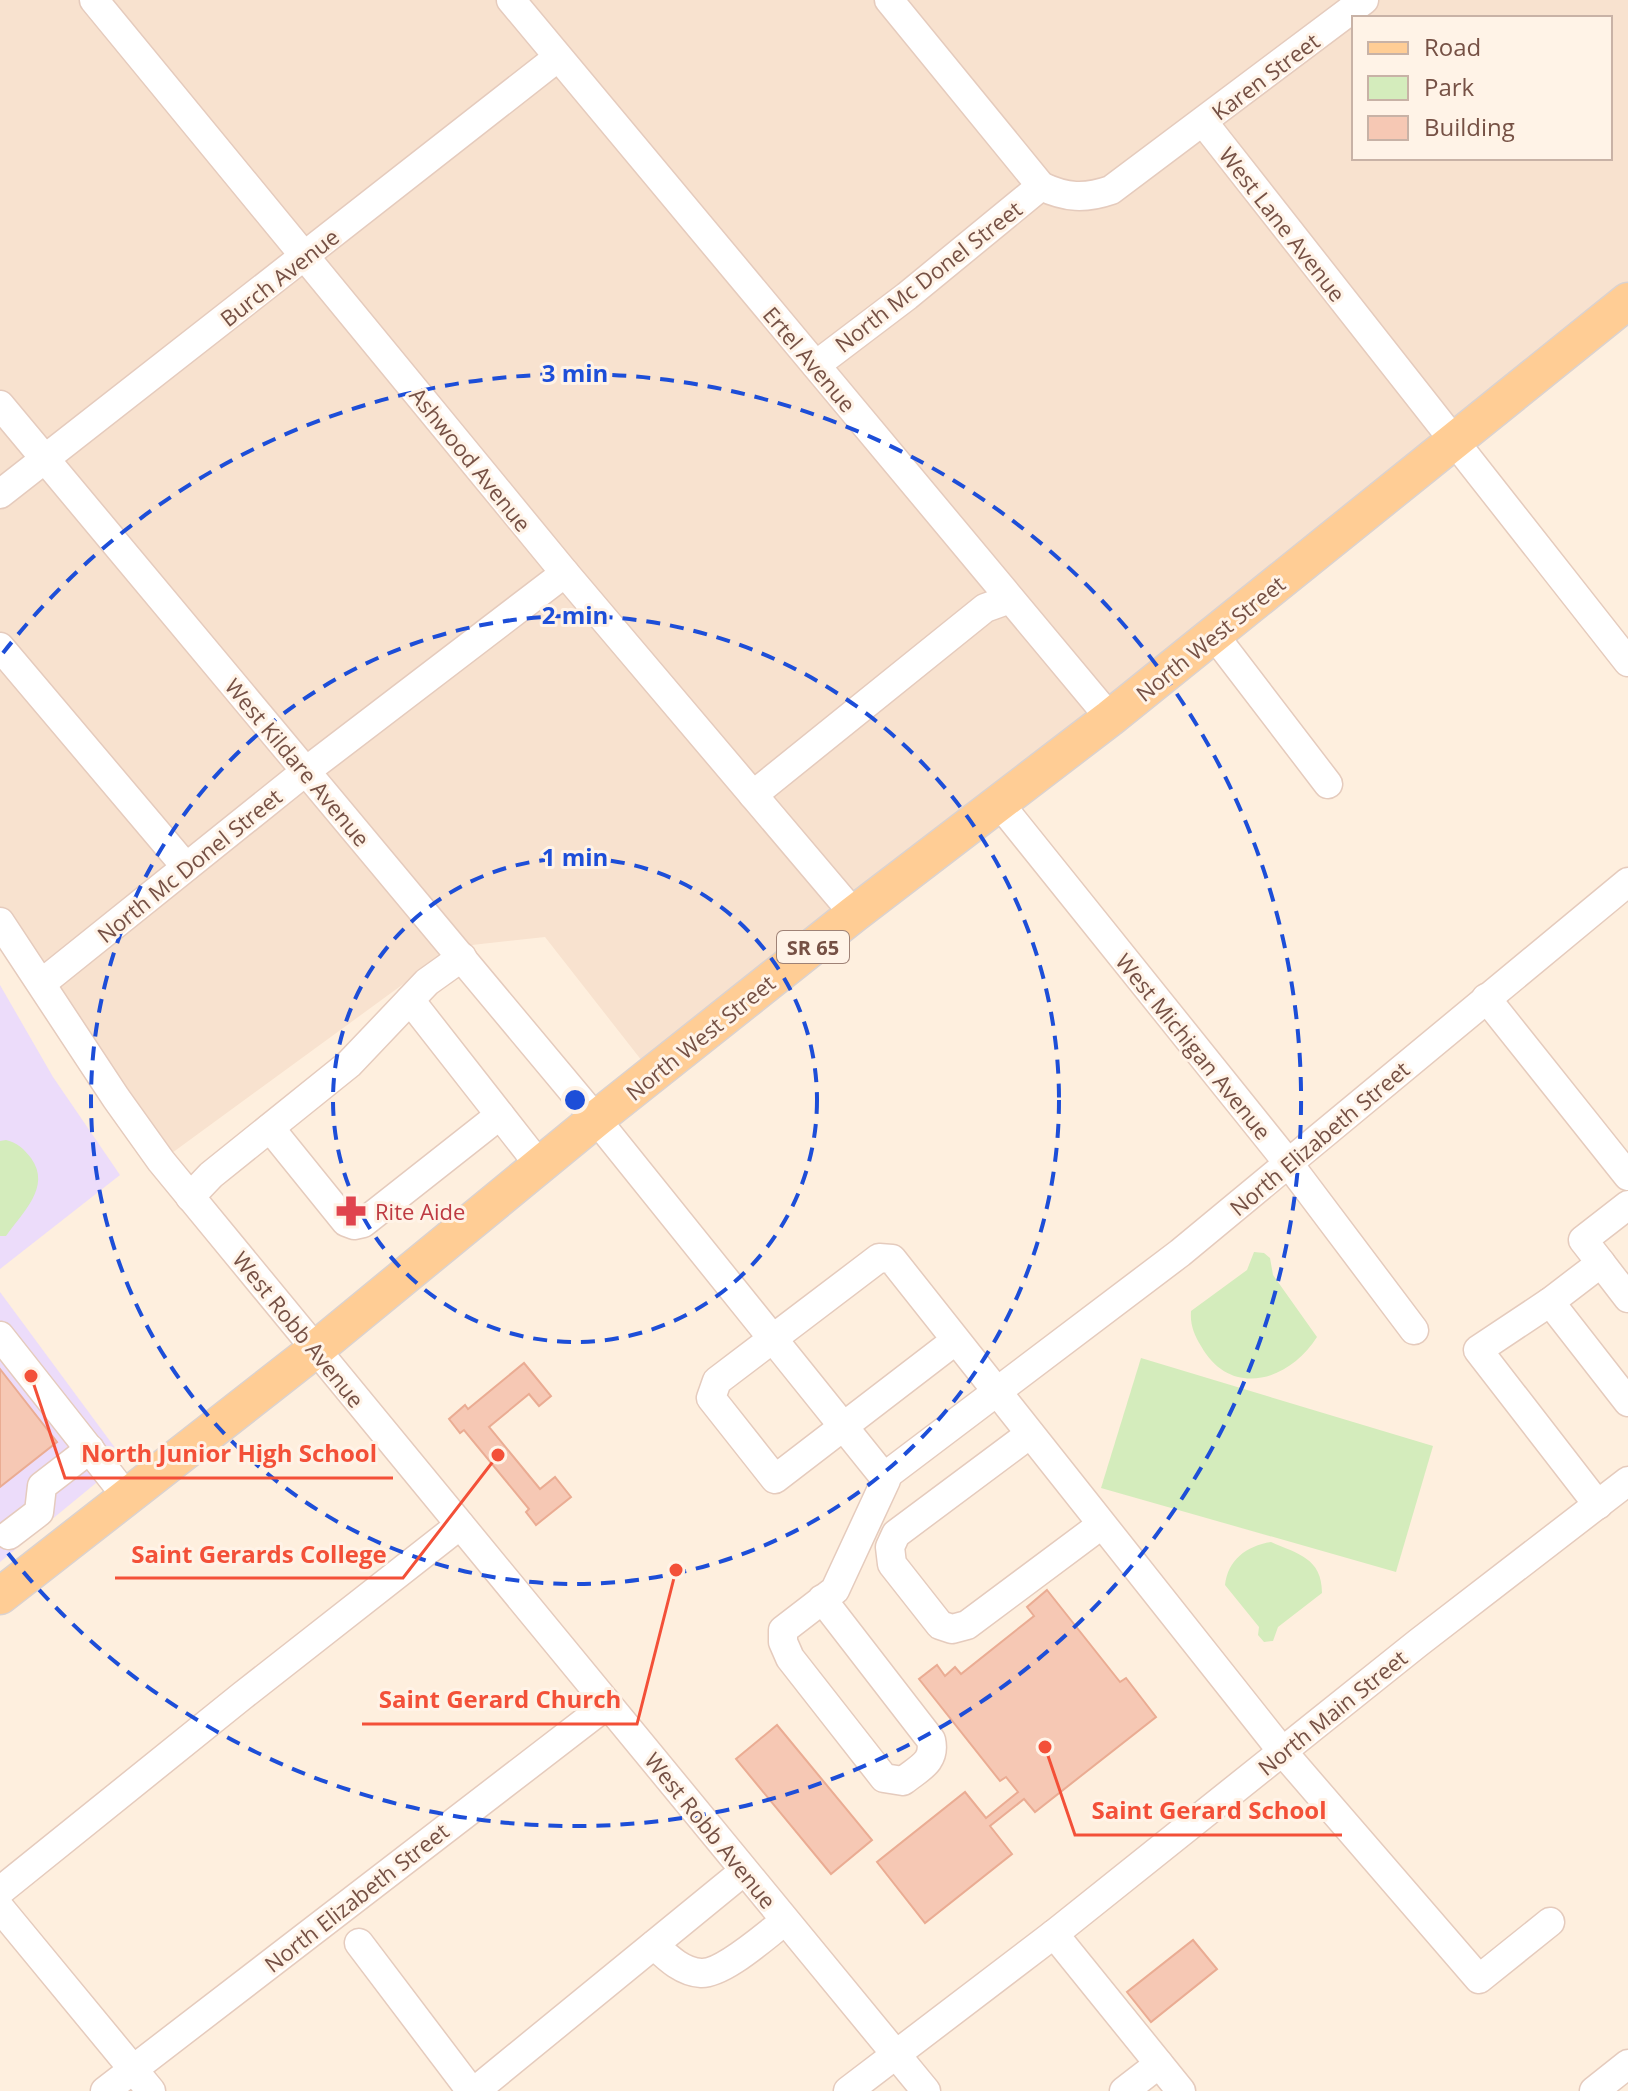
<svg xmlns="http://www.w3.org/2000/svg" width="1628" height="2091" viewBox="0 0 1628 2091" font-family="'Open Sans',sans-serif">
<rect width="100%" height="100%" fill="#feefde"/>
<path fill="#f8e2cf" fill-rule="evenodd" d="M0 0H1628V299L653 1075 545 937 454 947 161 1161 0 927ZM1354 18H1610V158H1354Z"/>
<g fill="#ecdcfa">
<polygon points="0,985 53,1077 120,1175 0,1269"/>
<polygon points="0,1292 124,1460 0,1562"/>
</g>
<g fill="#d4ecbc">
<path d="M6 1140C18 1143 23 1148 31 1158 52 1187 22 1213 6 1236H0V1141Z"/>
<path d="M1254 1252 1264 1253 1270 1258 1273 1275 1317 1337C1289 1381 1231 1399 1201 1346 1194 1334 1190 1325 1191 1311L1247 1270Z"/>
<polygon points="1141,1358 1433,1446 1396,1572 1101,1488"/>
<path d="M1271 1542C1298 1554 1322 1558 1322 1593L1278 1627 1273 1641 1264 1642 1258 1635 1259 1627 1225 1585C1228 1560 1246 1546 1271 1542Z"/>
</g>
<g fill="#f6c8b4" stroke="#eaac93" stroke-width="2">
<polygon points="524,1363 551,1396 539,1406 529,1394 489,1427 540,1489 555,1477 571,1497 536,1525 526,1512 529,1509 464,1430 460,1433 449,1419 465,1405 468,1409"/>
<polygon points="0,1369 57,1442 0,1487"/>
<polygon points="1047,1590 1120,1682 1126,1678 1156,1717 1035,1812 1024,1799 990,1826 1012,1854 925,1923 877,1862 965,1792 986,1818 1018,1792 1006,1777 1000,1781 919,1679 937,1665 945,1676 955,1667 961,1674 1034,1616 1027,1607"/>
<polygon points="777,1725 872,1840 831,1874 736,1759"/>
<polygon points="1193,1940 1217,1969 1151,2022 1127,1992"/>
</g>
<g fill="none" stroke-linecap="round" stroke-linejoin="round">
<g stroke="#e5cbbd" stroke-width="31">
<g id="minor">
<polyline points="94,0 565,573 854,914"/>
<polyline points="511,0 1110,718"/>
<path d="M889 0 1041 186C1066 198 1085 199 1111 190L1364 0"/>
<polyline points="1204,123 1628,662"/>
<polyline points="816,365 907,296 1041,186"/>
<path d="M0 405 596 1119 884 1477 886 1480 835 1590 783 1630V1642L790 1658 884 1778 903 1781C919 1768 936 1762 931 1740L822 1599"/>
<polyline points="0,494 557,58"/>
<polyline points="1214,635 1328,784"/>
<polyline points="0,647 186,867"/>
<polyline points="753,795 985,608 1010,599"/>
<polyline points="999,803 1289,1164 1414,1330"/>
<polyline points="0,922 116,1098 161,1161 926,2091"/>
<polyline points="42,983 306,771 565,573"/>
<polyline points="1486,998 1628,1176"/>
<polyline points="410,1000 540,1166"/>
<polyline points="270,1128 346,1222 354,1225 363,1223 500,1115"/>
<polyline points="190,1197 211,1175 349,1064 427,982 462,957"/>
<polyline points="1601,1263 1583,1240 1628,1205"/>
<polyline points="1550,1302 1628,1402"/>
<polyline points="0,1336 127,1497"/>
<polyline points="956,1340 775,1479 711,1398 717,1381 879,1258 892,1259 1282,1751 1479,1979 1550,1922"/>
<polyline points="1030,1434 896,1534 890,1547 892,1564 940,1625 952,1629 967,1625 1101,1525"/>
<polyline points="884,1477 1180,1253 1628,882"/>
<polyline points="1598,1505 1478,1350 1550,1302 1601,1263 1628,1298"/>
<polyline points="9,1535 39,1512 42,1486 90,1449"/>
<polyline points="0,1891 242,1696 460,1525"/>
<polyline points="0,1908 151,2091"/>
<polyline points="1054,1934 1181,2091"/>
<polyline points="359,1943 471,2091"/>
<path d="M654 1945C667 1957 682 1972 701 1973 724 1974 767 1934 785 1921"/>
<polyline points="105,2091 608,1704"/>
<polyline points="475,2091 744,1871"/>
<polyline points="848,2091 1054,1934 1418,1643 1628,1481"/>
<polyline points="1124,2091 1159,2064"/>
<polyline points="1594,2091 1628,2064"/>
</g>
</g>
<g stroke="#dbd2cf" stroke-width="39">
<polyline id="major" points="0,1596 316,1349 596,1119 854,914 1110,718 1628,301"/>
</g>
<use href="#minor" stroke="#fff" stroke-width="28"/>
<use href="#major" stroke="#ffcd95" stroke-width="36"/>
</g>
<g fill="none" stroke="#1d4ed8" stroke-width="4" stroke-dasharray="14 10">
<circle cx="575" cy="1100" r="242"/>
<circle cx="575" cy="1100" r="484"/>
<path d="M3 653A726 726 0 1 1 3 1547"/>
</g>
<defs>
<g id="pharmacy-bare" transform="scale(2.4)"><path d="M-2-6h4v4h4v4h-4v4h-4v-4h-4v-4h4Z" fill="#e0444e" stroke="#fff3e7" stroke-width="2.5" paint-order="stroke"/></g>
</defs>
<g fill-rule="evenodd">
<use href="#pharmacy-bare" x="351" y="1211"/>
</g>
<g text-anchor="middle" dominant-baseline="central" stroke-width="6" stroke-linejoin="round" paint-order="stroke">
<rect fill="#fff3e7" stroke="#9f8276" stroke-width="2" x="777" y="931" width="72" height="32" rx="6"/>
<g font-size="20" font-weight="bold" fill="#765145">
<text x="813" y="947">SR 65</text>
</g>
<g font-size="22" fill="#765145" stroke="#fff3e7">
<text transform="translate(1265 76) rotate(-37)">Karen Street</text>
<text transform="translate(1283 224) rotate(52)">West Lane Avenue</text>
<text transform="translate(928 276) rotate(-38)">North Mc Donel Street</text>
<text transform="translate(279 277) rotate(-38)">Burch Avenue</text>
<text transform="translate(810 359) rotate(50)">Ertel Avenue</text>
<text transform="translate(471 459) rotate(51)">Ashwood Avenue</text>
<text transform="translate(1210 638) rotate(-39)">North West Street</text>
<text transform="translate(298 762) rotate(50)">West Kildare Avenue</text>
<text transform="translate(189 865) rotate(-39)">North Mc Donel Street</text>
<text transform="translate(700 1037) rotate(-39)">North West Street</text>
<text transform="translate(1194 1046) rotate(51)">West Michigan Avenue</text>
<text transform="translate(1319 1138) rotate(-40)">North Elizabeth Street</text>
<text transform="translate(299 1329) rotate(51)">West Robb Avenue</text>
<text transform="translate(1332 1712) rotate(-39)">North Main Street</text>
<text transform="translate(711 1830) rotate(51)">West Robb Avenue</text>
<text transform="translate(356 1897) rotate(-38)">North Elizabeth Street</text>
</g>
<g font-size="22" fill="#be3a42" stroke="#fff3e7" text-anchor="start">
<text x="375" y="1211">Rite Aide</text>
</g>
</g>
<circle cx="575" cy="1100" r="12" fill="#1d4ed8" stroke="#fff3e7" stroke-width="4"/>
<g font-size="24" text-anchor="middle" font-weight="bold" fill="#1d4ed8" stroke="#fff3e7" stroke-width="6" stroke-linejoin="round" paint-order="stroke">
<text x="575" y="382">3 min</text>
<text x="575" y="624">2 min</text>
<text x="575" y="866">1 min</text>
</g>
<path fill="none" stroke="#f35038" stroke-width="3" d="M31 1376L65 1478H393M498 1455L403 1578H115M676 1570L637 1724H362M1045 1747L1075 1835H1342"/>
<g fill="#f35038" stroke="#fff3e7" stroke-width="3">
<circle cx="31" cy="1376" r="8"/>
<circle cx="498" cy="1455" r="8"/>
<circle cx="676" cy="1570" r="8"/>
<circle cx="1045" cy="1747" r="8"/>
</g>
<g font-size="24" text-anchor="middle" font-weight="bold" fill="#f35038" stroke="#fff3e7" stroke-width="6" stroke-linejoin="round" paint-order="stroke">
<text x="229" y="1462">North Junior High School</text>
<text x="259" y="1563">Saint Gerards College</text>
<text x="500" y="1708">Saint Gerard Church</text>
<text x="1209" y="1819">Saint Gerard School</text>
</g>
<rect x="1352" y="16" width="260" height="144" fill="#fff3e7" stroke="#c8b2a6" stroke-width="2"/>
<rect x="1368" y="42" width="40" height="12" fill="#ffcd95" stroke="#c8b2a6" stroke-width="2"/>
<text x="1424" y="56" font-size="24" fill="#765145">Road</text>
<rect x="1368" y="76" width="40" height="24" fill="#d4ecbc" stroke="#c8b2a6" stroke-width="2"/>
<text x="1424" y="96" font-size="24" fill="#765145">Park</text>
<rect x="1368" y="116" width="40" height="24" fill="#f6c8b4" stroke="#c8b2a6" stroke-width="2"/>
<text x="1424" y="136" font-size="24" fill="#765145">Building</text>
</svg>
